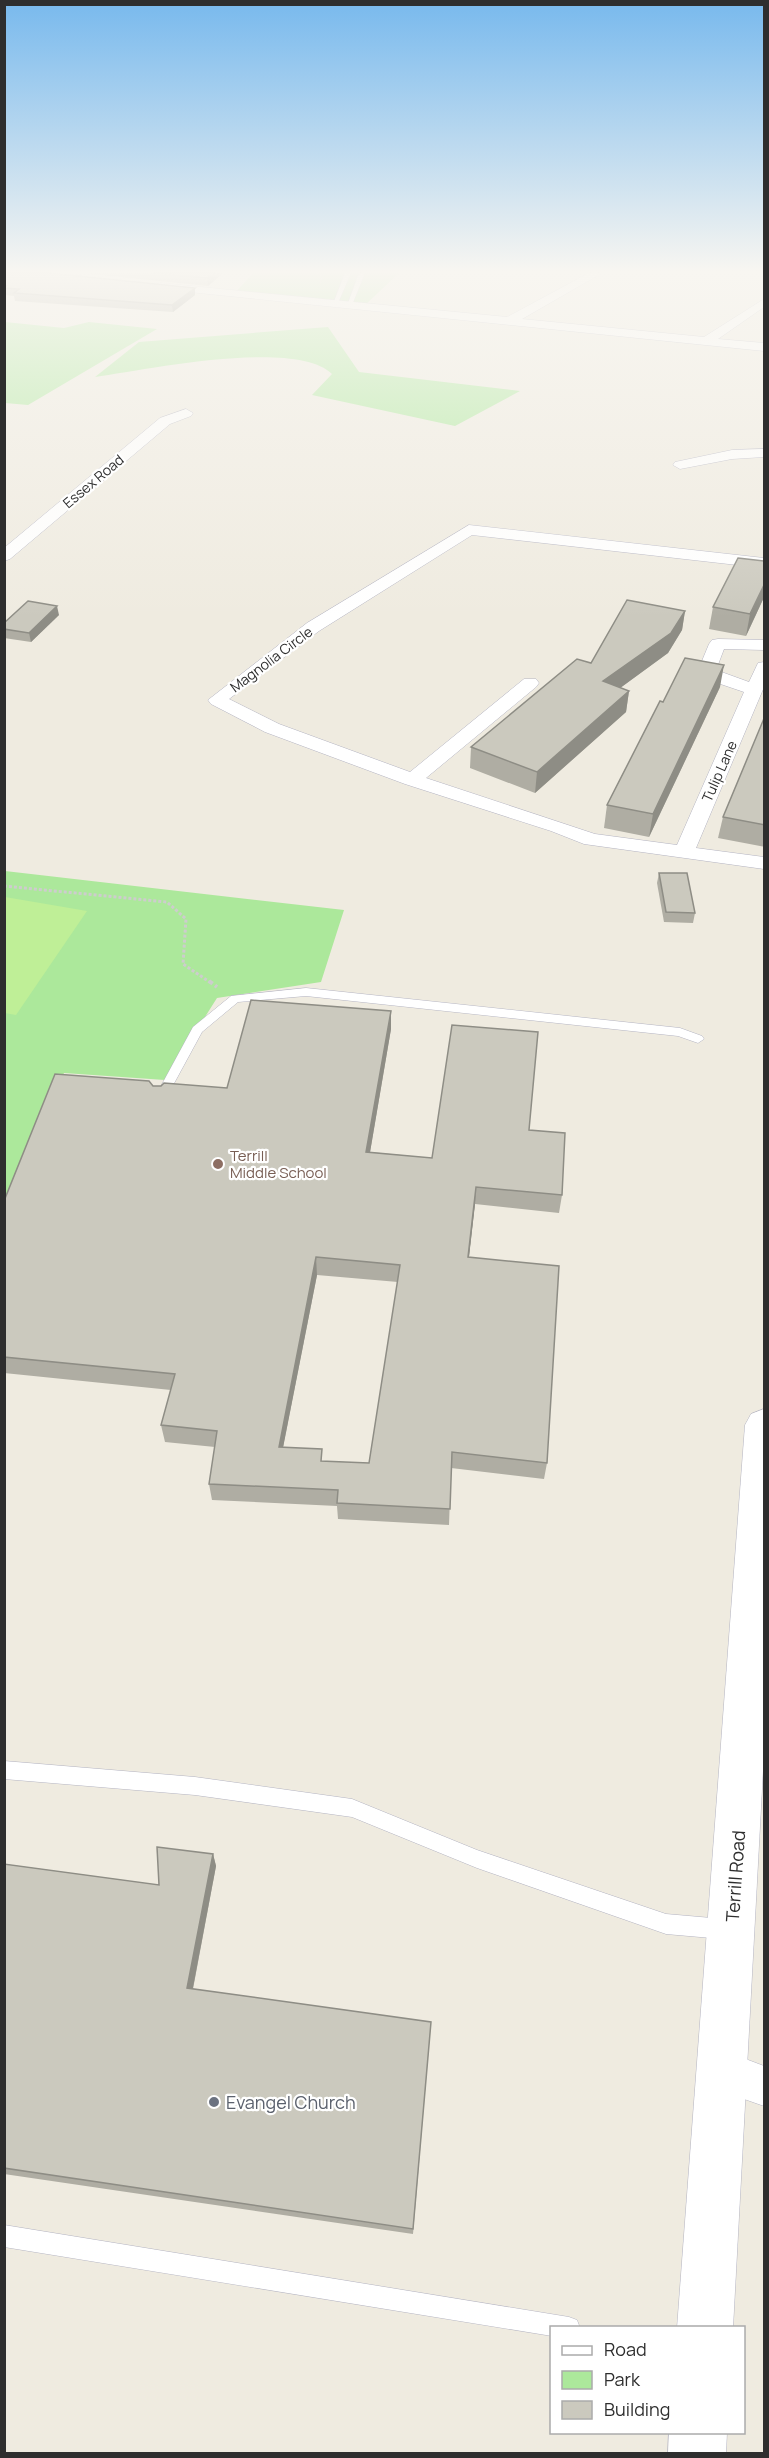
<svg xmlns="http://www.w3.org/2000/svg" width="769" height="2458" viewBox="0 0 769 2458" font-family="Manrope,sans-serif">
<rect width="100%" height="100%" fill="#efebe0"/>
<g fill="#ace89b">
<polygon points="253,273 399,273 364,306 235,293"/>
<polygon points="5,322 64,328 89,322 157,329 28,405 5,403"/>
<path d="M328 327 359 372 520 391 455 426 312 395 332 374C296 338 145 370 95 377L139 342Z"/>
<polygon points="5,871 344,910 321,982 217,998 165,1080 64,1073 5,1205"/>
</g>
<polygon fill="#bfef97" points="5,897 87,911 16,1015 5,1013"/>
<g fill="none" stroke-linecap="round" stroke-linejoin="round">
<g stroke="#b4b4c2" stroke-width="1">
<g id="service">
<polygon points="345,273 351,273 338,303 333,304"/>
<polygon points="359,273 365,273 352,305 347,306"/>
<polygon points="306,988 680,1028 702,1036 704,1039 698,1043 678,1036 306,996 238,1002 202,1032 165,1100 157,1100 155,1097 193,1027 231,996"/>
<polygon points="4,1761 195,1777 352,1799 477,1850 666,1914 723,1919 730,1922 733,1929 730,1936 723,1939 666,1934 477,1868 352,1817 195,1795 4,1779"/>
<polygon points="4,2225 569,2317 577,2320 580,2328 552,2328 552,2336 4,2247"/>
</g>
</g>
<g stroke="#b4b4c2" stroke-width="1">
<g id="minor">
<polygon points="589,273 602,273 522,319 704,337 764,299 764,307 718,339 764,343 764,351 160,289 154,286 160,283 507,317"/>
<polygon points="186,409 193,413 191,416 170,424 10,559 4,561 4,548 160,418"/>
<polygon points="764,449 764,457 732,459 680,469 673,465 675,462 732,450"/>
<polygon points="469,525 764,558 764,568 472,535 319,631 229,699 279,724 410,772 524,679 536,679 539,683 536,687 426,778 595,834 677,845 744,692 700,677 697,673 709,644 712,640 718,639 764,640 764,650 724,649 716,670 749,682 758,663 764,662 764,687 696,848 764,857 764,869 584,844 551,831 405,784 265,732 211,704 208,700 307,623"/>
<polygon points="722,2050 764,2066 764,2106 707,2086 701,2071 707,2056"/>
</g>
</g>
<g stroke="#b4b4c2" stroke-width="1">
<g id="tertiary">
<polygon points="764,1409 764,1752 733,2328 677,2328 745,1425 751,1414"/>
<polygon points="669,2432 727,2432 726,2454 668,2454"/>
</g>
</g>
<polyline stroke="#cdcdcd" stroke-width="1.5" stroke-dasharray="2 1.5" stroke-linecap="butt" points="317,273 322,277 319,284"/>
<polyline stroke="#cdcdcd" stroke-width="3" stroke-dasharray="3 2" stroke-linecap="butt" points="4,886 167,902 186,919 183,964 211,983"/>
<polyline stroke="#cdcdcd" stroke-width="4" stroke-dasharray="4.5 3" stroke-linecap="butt" points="209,981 217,987"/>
<use href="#service" fill="#fff" fill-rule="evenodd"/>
<use href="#minor" fill="#fff" fill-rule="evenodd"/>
<use href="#tertiary" fill="#fff" fill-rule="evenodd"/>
</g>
<g fill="#afada3" fill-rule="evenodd">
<polygon points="4,273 195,295 173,312 15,301 14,296 5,295"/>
<polygon points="82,273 222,273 222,274 208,286"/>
<polygon points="765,561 765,595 746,636 709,629 713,607"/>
<polygon points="685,611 682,630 668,653 620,688 629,691 626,712 535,793 470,768 471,747 591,663"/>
<polygon points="59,615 31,642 4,638 4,623"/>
<polygon points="720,687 649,837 604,828 607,805 663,702"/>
<polygon points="765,716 765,847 718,838 723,817"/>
<polygon points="659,873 695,913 693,923 664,922 657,883"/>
<path d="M391 1011V1029L370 1152 432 1158 529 1130 562 1195 559 1213 475 1204 469 1257 547 1463 544 1479 451 1468 449 1525 338 1519 337 1506 212 1500 209 1484 215 1447 165 1442 161 1425 171 1390 4 1373V1201L153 1086 227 1088ZM317 1275 398 1282 369 1463 322 1461 283 1447Z"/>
<polygon points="213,1854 216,1866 193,1989 431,2022 413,2234 4,2174 4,1864 159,1885"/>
</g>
<g fill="#8e8d85">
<polygon points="214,273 222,273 222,274 208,286 207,278"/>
<polygon points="195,288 195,295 173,312 172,305"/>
<polygon points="765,583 765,595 746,636 750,614"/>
<polygon points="57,606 59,615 31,642 29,633"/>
<polygon points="685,611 682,630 668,653 601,702 603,681"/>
<polygon points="724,665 720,687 649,837 653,814"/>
<polygon points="629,691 626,712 535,793 537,772"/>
<polygon points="391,1011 391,1029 367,1170 366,1152"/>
<polygon points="476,1187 475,1204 467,1274 468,1257"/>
<polygon points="316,1257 317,1275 280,1463 279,1447"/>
<polygon points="213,1854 216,1866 191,1998 187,1988"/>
</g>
<g fill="#cbc9be" stroke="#8e8d85" stroke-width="1.5" fill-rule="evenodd">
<polygon points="4,273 48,273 195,288 172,305 14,293 19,289 4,288 6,286 4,286"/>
<polygon points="154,273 214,273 207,278"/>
<polygon points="738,558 765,561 765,583 750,614 713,607"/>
<polygon points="627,600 685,611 671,633 603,681 629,691 537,772 471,747 577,659 591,663"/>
<polygon points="28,601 57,606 29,633 4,629 4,623"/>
<polygon points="685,658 724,665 653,814 607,805 660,701 663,702"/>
<polygon points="765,716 765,825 723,817"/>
<polygon points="659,873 687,873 695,913 666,912"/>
<path d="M251 1000 391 1011 366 1152 432 1158 452 1025 538 1032 529 1130 565 1133 562 1195 476 1187 468 1257 559 1266 547 1463 452 1452 450 1509 337 1503 338 1490 209 1484 217 1431 161 1425 175 1374 4 1357V1201L55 1074 149 1081 153 1086H161L164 1083 227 1088ZM316 1257 400 1265 369 1463 321 1461 322 1449 279 1447Z"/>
<polygon points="157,1847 213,1854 187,1988 431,2022 413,2229 4,2168 4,1864 159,1885"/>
</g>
<linearGradient id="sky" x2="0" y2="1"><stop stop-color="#78b9ed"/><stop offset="0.44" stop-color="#f8f6f1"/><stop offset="1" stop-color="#f8f6f1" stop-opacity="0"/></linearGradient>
<rect width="769" height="617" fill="url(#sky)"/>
<circle fill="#8d6e63" stroke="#fff" stroke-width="2" cx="218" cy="1164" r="6"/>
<circle fill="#6b7280" stroke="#fff" stroke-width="2" cx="214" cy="2102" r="6"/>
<g text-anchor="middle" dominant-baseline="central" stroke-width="4.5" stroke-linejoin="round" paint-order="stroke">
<g font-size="14" fill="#2e2e2e" stroke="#fff">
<text transform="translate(93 481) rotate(-40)">Essex Road</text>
<text transform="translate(271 659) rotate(-37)">Magnolia Circle</text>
<text transform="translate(719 771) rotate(-66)">Tulip Lane</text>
</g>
<g font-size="15" fill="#785e54" stroke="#fff" text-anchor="start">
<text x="230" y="1155">Terrill<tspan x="230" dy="17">Middle School</tspan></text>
</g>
<g font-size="18" fill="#2e2e2e" stroke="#fff">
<text transform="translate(735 1876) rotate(-86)">Terrill Road</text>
</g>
<g font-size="18" fill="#5b616d" stroke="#fff" text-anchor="start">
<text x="226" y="2102">Evangel Church</text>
</g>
</g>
<rect width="769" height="2458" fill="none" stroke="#2e2e2e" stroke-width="12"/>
<rect x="550" y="2326" width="195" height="108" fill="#ffffff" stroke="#ababab" stroke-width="1.5"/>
<rect x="562" y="2346" width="30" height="9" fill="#ffffff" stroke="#ababab" stroke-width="1.5"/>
<text x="604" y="2356" font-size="18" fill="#2e2e2e">Road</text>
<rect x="562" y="2371" width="30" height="18" fill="#ace89b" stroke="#ababab" stroke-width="1.5"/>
<text x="604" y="2386" font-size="18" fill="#2e2e2e">Park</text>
<rect x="562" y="2401" width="30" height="18" fill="#cbc9be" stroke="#ababab" stroke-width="1.5"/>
<text x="604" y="2416" font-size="18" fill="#2e2e2e">Building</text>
</svg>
